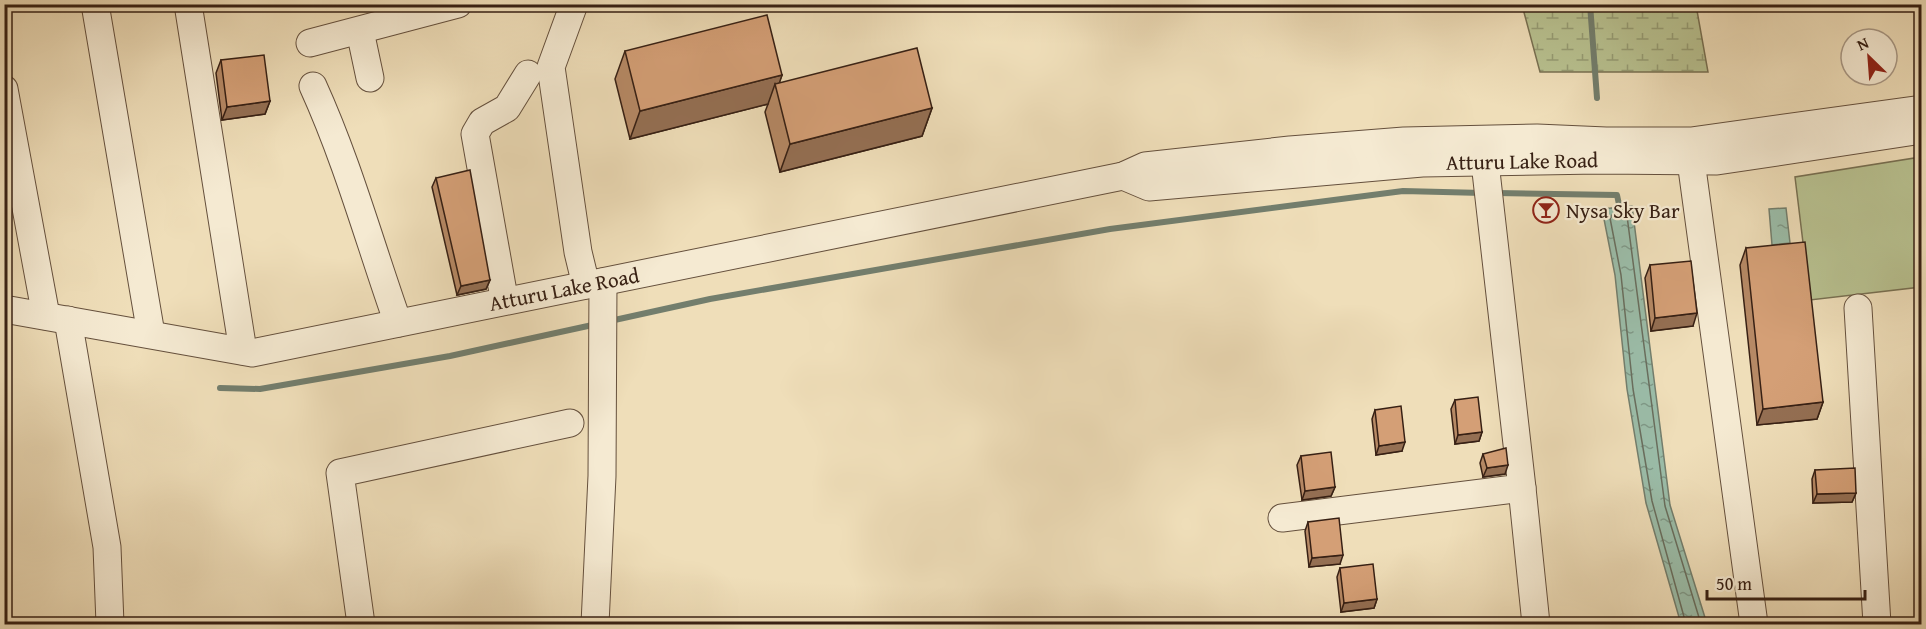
<svg xmlns="http://www.w3.org/2000/svg" width="1926" height="629" viewBox="0 0 1926 629" font-family="'Gentium Book Plus',serif">
<defs>
<pattern id="wetland-marsh" width="20" height="14" patternUnits="userSpaceOnUse" patternTransform="scale(1.5)"><rect width="20" height="14" fill="#b8c190"/><path d="M1 5h8M5 5V1M11 12h8M15 12V8" fill="none" stroke="#969c74"/></pattern>
<pattern id="water-ripples" width="26" height="14" patternUnits="userSpaceOnUse" patternTransform="scale(1.5)"><rect width="26" height="14" fill="#9bbda9"/><path d="M2 4q2-2 4 0t4 0M15 11q2-2 4 0t4 0" fill="none" stroke="#7f9988"/></pattern>
</defs>
<rect width="100%" height="100%" fill="#efdeb9"/>
<filter id="stains"><feTurbulence type="fractalNoise" baseFrequency=".00333" numOctaves="4"/><feColorMatrix values="0 0 0 0 .2 0 0 0 0 .09 0 0 0 0 .02 0 0 0 .5 -.17"/></filter>
<radialGradient id="worn" r=".72"><stop offset=".6" stop-color="#630" stop-opacity="0"/><stop offset="1" stop-color="#630" stop-opacity=".3"/></radialGradient>
<polygon fill="#b8c190" stroke="#787052" stroke-width="1.5" points="1921,157 1921,287 1810,300 1795,177"/>
<polygon fill="url(#wetland-marsh)" stroke="#787052" stroke-width="1.5" points="1522,5 1696,5 1708,72 1540,72"/>
<g fill="url(#water-ripples)" stroke="#737e6d" stroke-width="1.5">
<polygon points="1632,206 1670,505 1707,624 1681,624 1646,503 1627,389 1615,275 1602,209"/>
<polygon points="1786,208 1790,243 1772,245 1769,209"/>
</g>
<g fill="none" stroke-linecap="round" stroke-linejoin="round">
<polyline stroke="#696e5e" stroke-width="1.5" points="1686,624 1652,501 1633,389 1621,275 1610,218 1612,215 1624,213 1627,216 1665,506 1701,624"/>
<g stroke="#737e6d" stroke-width="6">
<polyline points="1590,4 1597,98"/>
<polyline points="1496,193 1617,195 1621,214"/>
<polyline points="610,321 710,299 1110,229 1403,191 1483,193"/>
<polyline points="220,388 260,389 450,356 597,324"/>
</g>
<g stroke="#65503d" stroke-width="29">
<g id="minor">
<polyline points="95,4 151,334"/>
<polyline points="188,4 243,351"/>
<polyline points="574,4 551,67 578,252 586,285"/>
<polyline points="360,31 370,78"/>
<polyline points="310,43 458,4"/>
<path d="M313 86C348 163 370 244 398 323"/>
<polyline points="4,89 46,316"/>
<polyline points="1691,161 1754,624"/>
<polyline points="1123,176 1149,187 1422,163 1598,160 1717,161 1922,130"/>
<polyline points="503,292 475,134 482,122 507,108 528,74"/>
<polyline points="1858,308 1877,624"/>
<polyline points="4,309 252,353 1123,176 1145,166 1290,150 1404,141 1537,138 1606,141 1691,141 1922,109"/>
<polyline points="68,320 107,547 110,624"/>
<polyline points="1522,488 1536,624"/>
<polyline points="1282,518 1522,488 1483,145"/>
<polyline points="361,624 340,473 570,423"/>
<polyline points="595,624 602,476 603,282"/>
</g>
</g>
<use href="#minor" stroke="#f5ead2" stroke-width="27"/>
</g>
<g fill="#b68965" stroke="#372014" stroke-width="1.5">
<polygon points="625,51 782,75 779,83 932,108 922,136 780,172 765,112 768,104 630,139 615,79"/>
<polygon points="221,60 270,101 265,114 222,120 216,73"/>
<polygon points="436,178 490,280 486,289 457,295 432,187"/>
<polygon points="1746,248 1823,402 1817,419 1757,425 1740,265"/>
<polygon points="1650,265 1693,326 1651,331 1645,278"/>
<polygon points="1455,400 1482,432 1479,441 1455,444 1451,409"/>
<polygon points="1375,410 1402,451 1376,455 1372,419"/>
<polygon points="1483,454 1505,474 1483,477 1480,463"/>
<polygon points="1301,456 1335,487 1331,496 1302,500 1297,465"/>
<polygon points="1815,470 1856,493 1852,502 1813,503 1812,479"/>
<polygon points="1308,522 1340,564 1309,567 1305,531"/>
<polygon points="1340,568 1377,599 1374,608 1341,612 1337,577"/>
</g>
<g fill="#946f53" stroke="#372014" stroke-width="1.5">
<polygon points="782,75 777,90 775,84 768,104 630,139 640,111"/>
<polygon points="270,101 265,114 222,120 227,107"/>
<polygon points="932,108 922,136 780,172 790,144"/>
<polygon points="490,280 486,289 457,295 461,286"/>
<polygon points="1697,313 1693,326 1651,331 1655,318"/>
<polygon points="1823,402 1817,419 1757,425 1763,409"/>
<polygon points="1482,432 1479,441 1455,444 1458,435"/>
<polygon points="1405,442 1402,451 1376,455 1379,446"/>
<polygon points="1508,465 1505,474 1483,477 1487,468"/>
<polygon points="1335,487 1331,496 1302,500 1305,491"/>
<polygon points="1856,493 1852,502 1813,503 1817,494"/>
<polygon points="1343,555 1340,564 1309,567 1312,558"/>
<polygon points="1377,599 1374,608 1341,612 1344,603"/>
</g>
<g fill="#d49f76" stroke="#372014" stroke-width="1.5">
<polygon points="767,15 782,75 640,111 625,51"/>
<polygon points="917,48 932,108 790,144 775,84"/>
<polygon points="264,55 270,101 227,107 221,60"/>
<polygon points="470,170 490,280 461,286 436,178"/>
<polygon points="1805,242 1823,402 1763,409 1746,248"/>
<polygon points="1691,261 1697,313 1655,318 1650,265"/>
<polygon points="1478,397 1482,432 1458,435 1455,400"/>
<polygon points="1401,406 1405,442 1379,446 1375,410"/>
<polygon points="1506,448 1508,465 1487,468 1483,454"/>
<polygon points="1331,452 1335,487 1305,491 1301,456"/>
<polygon points="1855,468 1856,493 1817,494 1815,470"/>
<polygon points="1339,518 1343,555 1312,558 1308,522"/>
<polygon points="1373,564 1377,599 1344,603 1340,568"/>
<polygon points="856,622 856,624 836,624"/>
<polygon points="1829,622 1830,624 1804,624 1804,623"/>
</g>
<defs>
<g id="bar-ring" transform="scale(1.35)"><circle r="9.5" fill="#f5ead2" stroke="#8f2418" stroke-width="1.5"/><path d="M-6-5H6L.8 .8V4.5H3.5V6h-7V4.5H-.8V.8Z" fill="#8f2418"/></g>
</defs>
<g fill-rule="evenodd">
<use href="#bar-ring" x="1546" y="210"/>
</g>
<g text-anchor="middle" dominant-baseline="central" stroke-width="4.5" stroke-linejoin="round" paint-order="stroke">
<g font-size="21" fill="#372014" stroke="#f5ead2">
<text transform="translate(1522 161) rotate(-1)">Atturu Lake Road</text>
<text transform="translate(564 289) rotate(-11)">Atturu Lake Road</text>
</g>
<g font-size="21" fill="#372014" stroke="#f5ead2" text-anchor="start">
<text x="1566" y="210">Nysa Sky Bar</text>
</g>
</g>
<rect width="1926" height="629" fill="none" stroke="#efdeb9" stroke-width="24"/>
<rect x="6" y="6" width="1914" height="617" fill="none" stroke="#372014" stroke-width="3"/>
<rect x="12" y="12" width="1902" height="605" fill="none" stroke="#372014" stroke-width="1.5"/>
<g transform="translate(1869 57) rotate(335)"><circle r="28" fill="#f5ead2" stroke="#a99986" stroke-width="1.5"/>
<path d="M0-4.5L10 22L0 15L-10 22Z" fill="#8f2418"/>
<text y="-9" font-size="16" font-weight="bold" text-anchor="middle" fill="#372014">N</text>
</g>
<path d="M1707 590v9h158v-9" fill="none" stroke="#372014" stroke-width="3"/>
<text x="1716" y="590" font-size="18" fill="#372014" stroke="#f5ead2" stroke-width="4.5" paint-order="stroke">50 m</text>
<rect width="100%" height="100%" filter="url(#stains)"/>
<rect width="100%" height="100%" fill="url(#worn)"/>
</svg>
